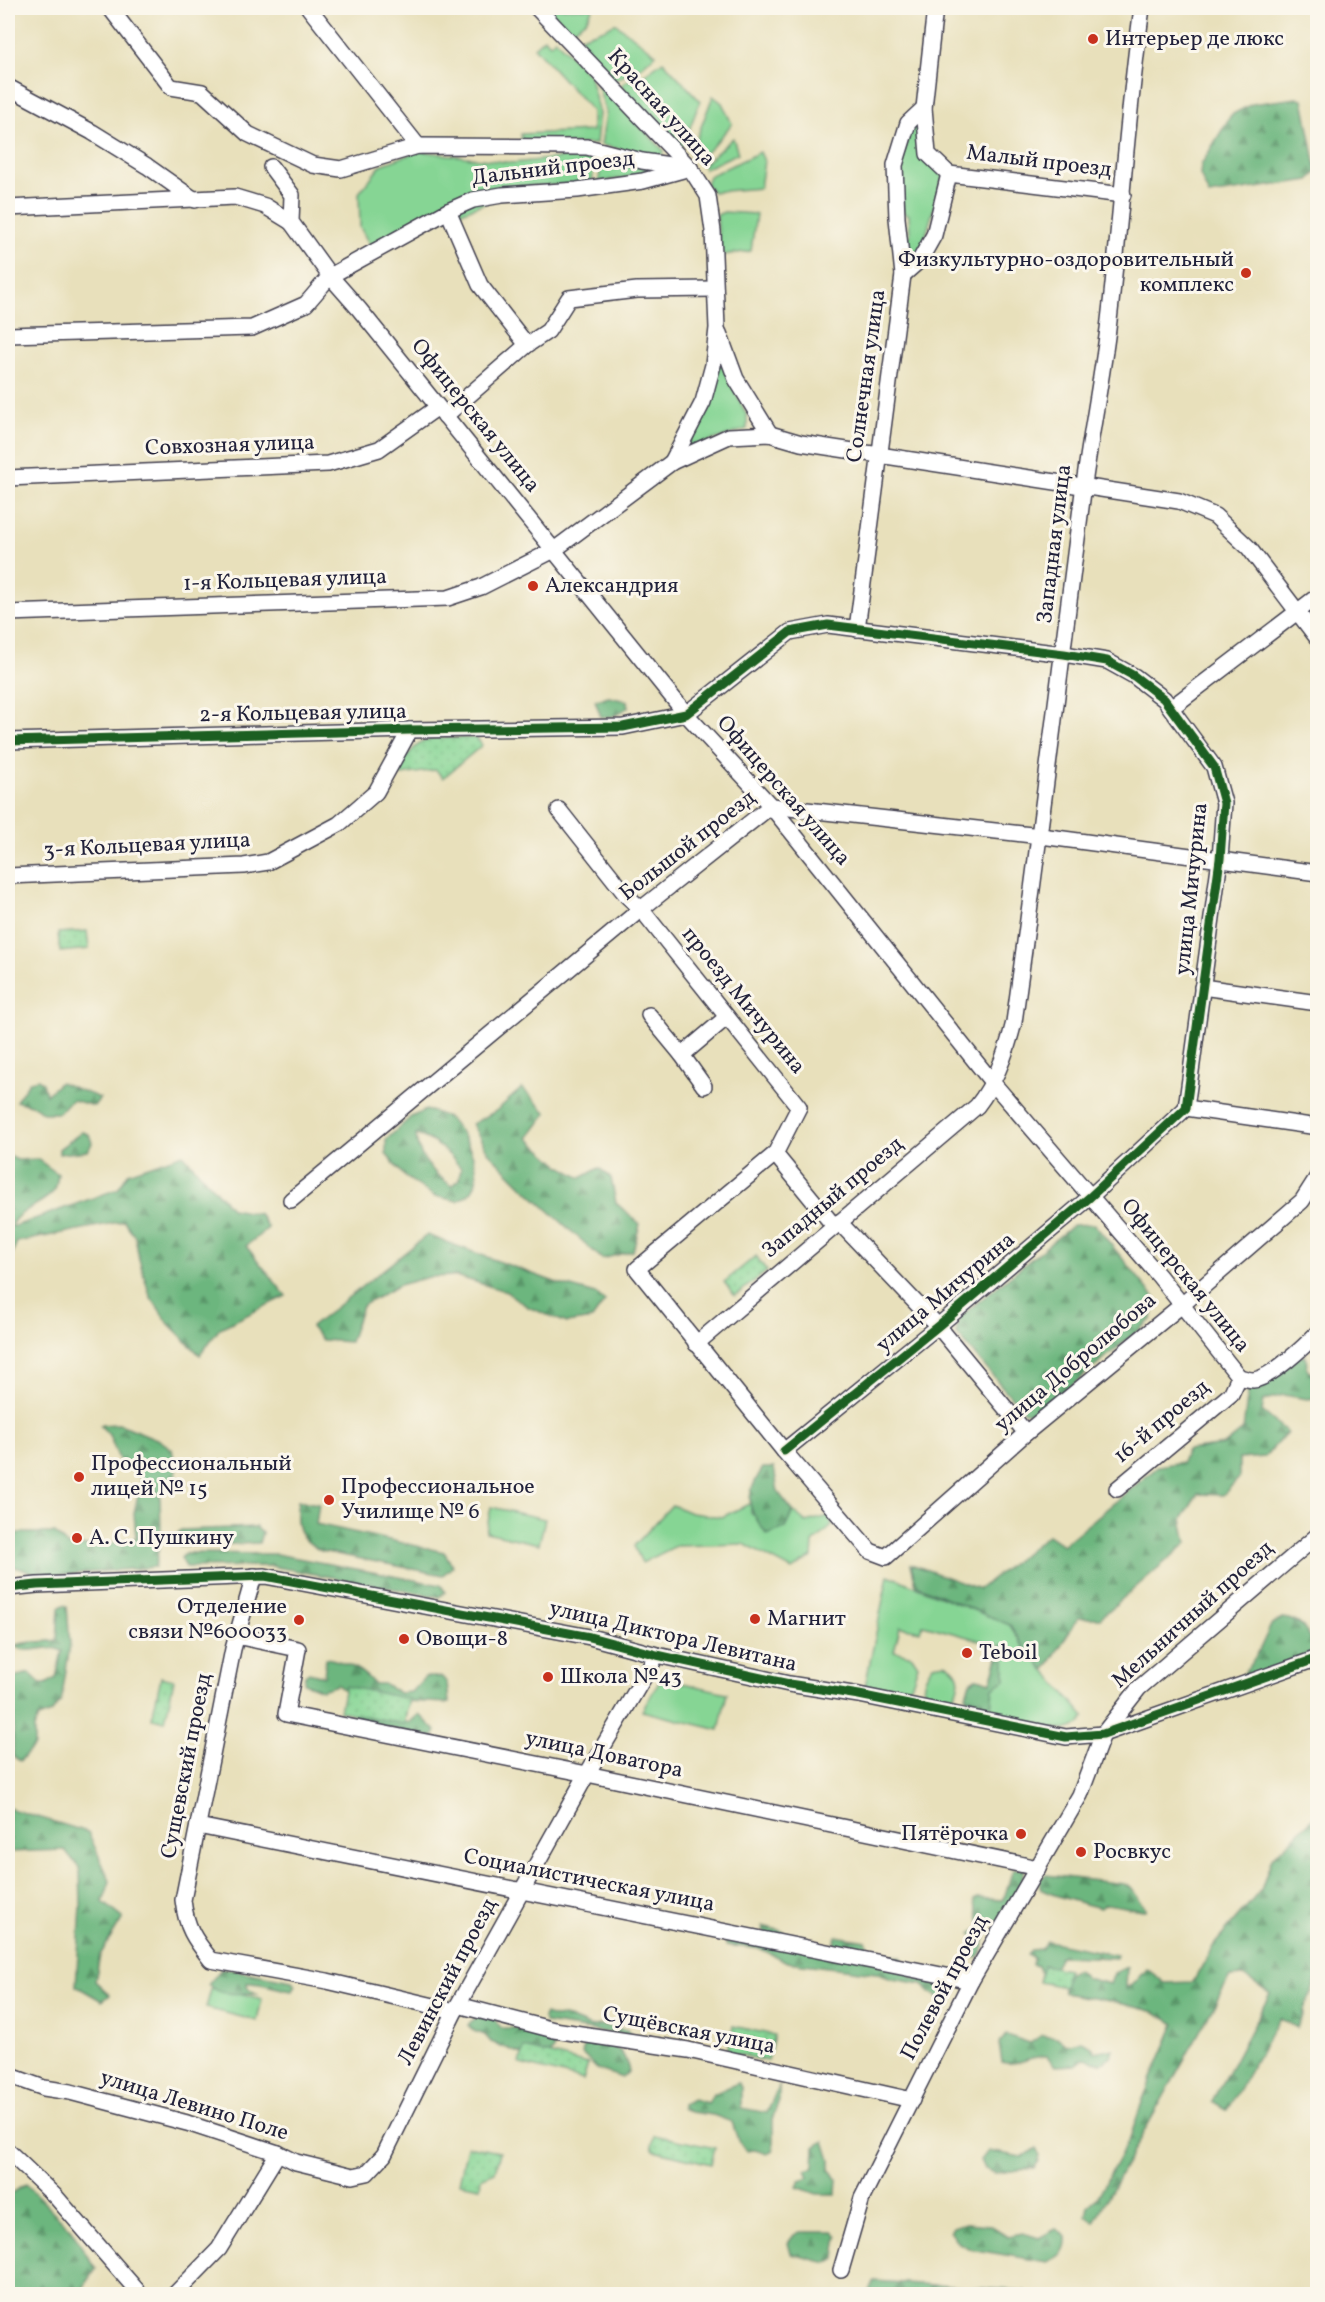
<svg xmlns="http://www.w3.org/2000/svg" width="1325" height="2302" viewBox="0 0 1325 2302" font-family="Vollkorn,serif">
<defs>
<pattern id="forest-firs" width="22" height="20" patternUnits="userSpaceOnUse" patternTransform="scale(1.5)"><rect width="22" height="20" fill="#6cb67e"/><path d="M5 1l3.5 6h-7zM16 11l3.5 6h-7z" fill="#589468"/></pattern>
<pattern id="park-dots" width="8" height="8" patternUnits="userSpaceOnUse" patternTransform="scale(1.5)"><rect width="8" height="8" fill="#86d594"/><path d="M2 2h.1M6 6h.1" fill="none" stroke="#73b780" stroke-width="1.8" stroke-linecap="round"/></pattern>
</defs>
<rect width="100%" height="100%" fill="#fbf7ec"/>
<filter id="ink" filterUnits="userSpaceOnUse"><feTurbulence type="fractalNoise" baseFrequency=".0167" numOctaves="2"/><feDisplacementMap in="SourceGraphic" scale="12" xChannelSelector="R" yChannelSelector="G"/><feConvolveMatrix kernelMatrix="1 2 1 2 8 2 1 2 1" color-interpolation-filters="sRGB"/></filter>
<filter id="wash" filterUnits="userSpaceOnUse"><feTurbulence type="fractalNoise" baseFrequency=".008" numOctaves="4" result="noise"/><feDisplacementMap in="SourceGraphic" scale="24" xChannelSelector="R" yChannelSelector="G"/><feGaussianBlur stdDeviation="1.35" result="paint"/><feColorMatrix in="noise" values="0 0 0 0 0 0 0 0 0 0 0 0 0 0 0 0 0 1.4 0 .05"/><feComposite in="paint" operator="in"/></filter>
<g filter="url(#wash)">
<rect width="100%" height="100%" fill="#e8e0bb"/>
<g fill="#86d594" stroke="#547c68" stroke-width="1.5">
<polygon points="547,8 593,8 586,20 574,29 562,26"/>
<path d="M615 23 656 54 641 67 615 80 580 45 579 38C591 32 603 32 615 23Z"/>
<polygon points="544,38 550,44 555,39 590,76 599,113 596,144 522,144 521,134 592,131 592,111 534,47"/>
<polygon points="663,61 700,101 683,146 621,86 625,82 645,74"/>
<polygon points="597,83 600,84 664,151 660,158 601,145 606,113"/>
<polygon points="713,96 722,103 732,124 711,148 698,159 694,158 691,153"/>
<polygon points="919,122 943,176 922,249 906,264 905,239 910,236 909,215 903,212 900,168 910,126"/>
<polygon points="733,138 738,153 704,169 703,165"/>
<polygon points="419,151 513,163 595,154 592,184 529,186 381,243 369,244 360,227 359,193 381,165"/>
<polygon points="760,152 764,161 760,188 713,192 706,184 709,176"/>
<polygon points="601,154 653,170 650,174 599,182"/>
<polygon points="724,212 756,214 751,251 723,255 719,253 717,215"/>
<polygon points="722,364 747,416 747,429 692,447 688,444 718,365"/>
<polygon points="751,1503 751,1513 785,1528 793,1511 806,1522 829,1516 832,1526 813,1543 812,1557 792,1570 744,1544 676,1546 642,1563 634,1546 672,1505 691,1513 722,1517"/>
<polygon points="491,1507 545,1519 539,1544 486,1532"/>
<polygon points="888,1575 1010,1625 1025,1649 1045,1670 1085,1717 1080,1725 1065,1730 1006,1719 970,1707 966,1696 970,1682 977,1678 991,1682 1001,1646 923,1625 920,1631 900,1627 894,1651 912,1656 918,1665 912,1684 904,1691 864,1691"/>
<path d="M945 1663C965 1673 961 1689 947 1704H937L927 1701C920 1687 924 1677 933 1665Z"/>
<polygon points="661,1678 727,1693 719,1730 642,1711"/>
<polygon points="212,1986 262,1999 257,2021 206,2008"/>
</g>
<g fill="url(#forest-firs)" stroke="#476c5c" stroke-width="1.5" fill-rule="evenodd">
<polygon points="1297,98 1303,99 1317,172 1309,180 1209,195 1200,175 1201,165 1231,115 1252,104"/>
<path d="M609 697 627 701 628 707C619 714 612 719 601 717L595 700Z"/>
<polygon points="38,1079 43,1083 46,1095 60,1082 100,1098 94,1106 73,1100 67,1104 59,1113 43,1113 34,1106 16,1101 30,1081"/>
<polygon points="522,1088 547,1113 528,1138 560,1166 581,1178 599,1168 611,1178 616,1203 640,1224 633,1251 602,1259 524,1188 488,1152 472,1124 496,1111"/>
<path d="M426 1110C433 1112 442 1114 448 1118 464 1131 488 1174 470 1193 467 1196 462 1198 458 1201L434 1196 404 1176 386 1154V1140L411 1117ZM416 1135C435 1139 449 1154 461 1168L459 1180 452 1186C434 1174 417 1158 416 1135Z"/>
<polygon points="82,1132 89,1134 92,1143 88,1151 59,1154 59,1149"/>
<path d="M183 1154 232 1209 259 1214 268 1228 246 1246 286 1296 220 1328 200 1355 169 1324 150 1296 139 1259 135 1236 124 1221 17 1242 8 1264V1155L17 1160 37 1159 58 1174C57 1179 57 1185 55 1189 48 1203 12 1212 12 1227L118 1189 128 1173Z"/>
<polygon points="1094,1224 1155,1298 1152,1319 1038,1413 1024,1412 956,1333 960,1317 1073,1225"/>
<polygon points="427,1235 560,1284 596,1294 605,1301 592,1319 567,1323 528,1307 505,1291 456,1276 429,1277 399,1285 362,1306 350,1342 322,1340 311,1327"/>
<polygon points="1299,1356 1306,1356 1307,1369 1317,1379 1317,1398 1307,1399 1284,1395 1264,1400 1262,1411 1287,1432 1265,1457 1239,1459 1239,1478 1223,1495 1198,1494 1182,1519 1187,1543 1100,1618 1078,1618 1045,1670 1025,1649 1010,1625 916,1585 911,1564 979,1589 1048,1535 1063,1545 1159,1466 1182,1462 1187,1450 1224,1445 1243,1430 1248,1391 1279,1373"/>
<polygon points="120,1424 159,1440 172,1449 177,1477 160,1496 161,1536 155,1567 45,1576 15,1567 8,1561 8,1538 18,1533 55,1533 68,1546 99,1546 136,1538 134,1513 142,1477 121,1464 109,1435 100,1425"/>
<path d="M763 1468H774L778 1492 793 1511 785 1528 767 1535C747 1507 743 1498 763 1468Z"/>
<path d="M298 1501 319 1504 316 1524 444 1552 453 1566 443 1575 321 1551C298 1538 294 1527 298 1501Z"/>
<polygon points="256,1527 262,1533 259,1543 180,1546 174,1537 181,1530"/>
<polygon points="186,1553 276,1554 441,1585 445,1592 439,1597 271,1566 186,1567 181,1558"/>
<path d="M63 1605 67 1606 70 1645 61 1702 51 1713 38 1718 34 1728V1746L20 1761 13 1756 14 1688 8 1686V1678L30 1673 41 1684H46L56 1678 62 1651C44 1642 34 1657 14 1646 24 1640 44 1643 57 1640L59 1608Z"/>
<path d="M1282 1618C1303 1620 1308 1632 1317 1650L1238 1682 1258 1653 1271 1625Z"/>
<polygon points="1002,1646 1008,1648 1005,1656 1005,1680 993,1688 991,1708 981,1701 966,1696 970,1682 977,1678 991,1682"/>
<path d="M326 1658C345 1661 362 1670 374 1684H385L399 1693 411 1692 425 1677H442L447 1683 449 1703 404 1701 349 1694 337 1685 322 1690 304 1683 305 1675 309 1672 324 1676Z"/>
<polygon points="357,1712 378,1712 409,1723 419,1714 436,1731 433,1737 358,1722 354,1715"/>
<polygon points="8,1808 88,1832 110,1881 103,1902 123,1918 100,1955 95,1981 110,1995 102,2001 76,1986 81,1906 80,1869 65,1850 8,1852"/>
<polygon points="1317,1814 1317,1978 1297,2028 1280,2018 1227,2110 1212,2101 1270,1994 1244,1976 1230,1977 1094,2222 1086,2216 1088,2206 1097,2198 1130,2138 1143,2099 1175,2024 1155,2012 1115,2002 1064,1993 1061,1978 1077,1969 1086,1978 1110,1984 1114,1973 1127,1967 1126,1988 1135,1983 1147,1969 1165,1983 1193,1982 1214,1945 1261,1890 1272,1858"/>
<polygon points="1013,1869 1025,1869 1021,1884 1002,1919 989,1926 982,1952 977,1958 974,1958 976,1940 971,1934 981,1927 974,1900 978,1898 1002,1900 1005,1895"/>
<path d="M1046 1875 1124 1884 1131 1888 1146 1908 1145 1910C1131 1909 1119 1905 1105 1904L1101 1908C1092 1906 1044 1893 1041 1889 1039 1886 1040 1883 1040 1879Z"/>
<polygon points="762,1926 782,1931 792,1940 833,1949 836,1936 866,1941 873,1953 901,1957 912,1977 921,1979 940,1970 954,1978 945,2005 939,2005 938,1996 928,1991 923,1984 892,1979 876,1973 787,1962 761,1949 726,1945 726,1937 767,1943"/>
<polygon points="1047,1941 1117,1955 1116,1958 1060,1956 1052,1971 1046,1974 1039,1971 1037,1966 1032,1965 1033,1958 1027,1954 1031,1950 1041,1949"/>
<path d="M222 1968 293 1981 296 1985 292 1991C277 1989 262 1982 247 1983V1986L257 1994C236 1991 227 1999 208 1985Z"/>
<path d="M483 2011 495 2019 501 2028H523C532 2037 545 2037 554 2047L552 2052 545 2056 534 2053 522 2054 491 2042 485 2035 474 2031 468 2025Z"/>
<polygon points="545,2014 554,2017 564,2016 591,2027 600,2025 627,2030 631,2036 546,2023 543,2017"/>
<path d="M1006 2035 1030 2043 1042 2035 1057 2037 1067 2045 1082 2041 1092 2046 1095 2052 1113 2048 1111 2057 1102 2064 1085 2058 1076 2065 1055 2066 1047 2056C1031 2055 1016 2067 1002 2062L999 2044Z"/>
<path d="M588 2044C614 2045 623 2045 629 2071L622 2078 597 2069 582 2054 584 2047Z"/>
<polygon points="738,2083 741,2087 741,2108 767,2113 779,2085 779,2100 773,2117 773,2151 767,2154 755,2150 747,2151 738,2140 732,2122 713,2115 690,2112 682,2108 682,2104 693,2099 708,2103 713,2094"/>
<polygon points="824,2141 830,2160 830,2168 837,2179 836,2194 817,2194 797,2187 800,2180 809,2177 806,2170 814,2168 815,2147"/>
<polygon points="1037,2148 1040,2154 1039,2161 1034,2168 995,2173 985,2169 981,2160 988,2151 1022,2157"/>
<polygon points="26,2184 71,2230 96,2269 79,2294 8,2294 8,2195"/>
<path d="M965 2223 990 2225 1008 2236 1023 2233 1039 2238 1056 2229 1066 2237C1067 2251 1060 2257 1047 2262L970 2249 957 2242 950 2232 953 2227Z"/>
<polygon points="800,2232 834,2232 838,2236 835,2258 827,2263 791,2254 788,2243 794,2235"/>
<polygon points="874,2281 1025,2291 1026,2294 868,2294"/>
</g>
<g fill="url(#park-dots)" stroke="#547c68" stroke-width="1.5">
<path d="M477 738 482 745 443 778 436 770 402 775 398 771C421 729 435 739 477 738Z"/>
<polygon points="87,931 89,949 60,952 58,933"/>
<polygon points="756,1256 767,1271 735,1296 724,1282"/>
<polygon points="161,1677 174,1680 165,1721 152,1718"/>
<polygon points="345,1686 409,1699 404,1724 340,1711"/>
<polygon points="1043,1965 1068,1970 1064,1987 1039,1982"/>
<polygon points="733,2026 774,2035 768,2061 727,2052"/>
<polygon points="524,2048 588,2064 583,2080 520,2064"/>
<polygon points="654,2135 715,2148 711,2164 654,2150 652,2146"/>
<polygon points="467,2146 500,2152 495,2172 481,2178 480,2187 459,2183"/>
</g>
</g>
<g filter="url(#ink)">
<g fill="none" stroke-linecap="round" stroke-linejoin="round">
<g stroke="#403e4e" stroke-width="18">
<g id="minor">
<polyline points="110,8 171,87 202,92 248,134 313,165 341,169 418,146 587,147 642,161 684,167"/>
<polyline points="309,8 418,146"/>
<polyline points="537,8 690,168 708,196 713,231 717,328 713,365 703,402 672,462"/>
<polyline points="935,8 924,108 928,154 949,174"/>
<polyline points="8,87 92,132 147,166 195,200"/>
<polyline points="271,167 292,195 291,222 330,276 359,309 686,714 771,806 992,1082 1159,1276 1239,1377"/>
<polyline points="949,174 1123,195"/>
<polyline points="8,208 235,197 265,206 291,222"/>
<polyline points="448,211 480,285 527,345"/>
<polyline points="903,275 920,260 934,235 949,174"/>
<polyline points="719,333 736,379 770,434"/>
<polyline points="8,335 252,328 306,304 330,276 448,211 473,200 502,195 577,190 643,181 690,168"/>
<polyline points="445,416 527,345 548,331 569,298 637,290 715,289"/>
<polyline points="8,478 328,464 379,449 438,407"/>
<polyline points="8,613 448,598 481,587 554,550 672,462 729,436 770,434 801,443 1179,501 1215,516 1249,548 1318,639"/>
<polyline points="857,629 903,275 897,218 895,165 908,123 924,108"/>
<polyline points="1171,708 1318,596"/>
<polyline points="8,741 410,730 623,727 686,714 790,632 828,625 1064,654 1107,661 1134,676 1164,699 1214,767 1224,803 1220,859 1186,1108 1090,1197 938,1326 784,1451"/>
<polyline points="559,810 627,896 641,909 799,1107 775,1154 637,1269 784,1451 870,1551 886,1557 1026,1433 1183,1304 1302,1201 1318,1176"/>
<polyline points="8,876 244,866 268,862 339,824 376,792 410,730"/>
<polyline points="1202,987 1318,1003"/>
<polyline points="649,1015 682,1055 727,1017"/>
<polyline points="682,1055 704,1086"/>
<polyline points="1186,1108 1318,1127"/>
<polyline points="775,1154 834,1226"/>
<polyline points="291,1200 641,909 771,806 1041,836 1318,873"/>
<polyline points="839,1222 938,1326 1026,1433"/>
<path d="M696 1344 977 1106C996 1082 1007 1051 1014 1022 1039 845 1060 669 1083 492 1090 438 1101 384 1108 329 1121 222 1127 114 1142 8"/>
<path d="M1239 1377C1243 1378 1249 1380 1253 1380 1270 1379 1306 1345 1318 1332"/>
<polyline points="1117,1489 1231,1394 1239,1377"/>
<path d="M254 1576 233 1649 183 1900C186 1927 194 1939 211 1960L327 1981 455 2011"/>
<polyline points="8,1588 37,1585 265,1576 590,1637 657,1655 789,1684 859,1695 1066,1737 1103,1734 1318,1658"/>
<polyline points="236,1636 298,1649 286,1714 587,1774 1038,1868"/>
<polyline points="198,1826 971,1981"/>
<polyline points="458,2005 554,2030 688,2050 912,2100"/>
<polyline points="8,2075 44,2088 70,2092 187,2123 278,2153 296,2162 353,2176 367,2173 384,2155 458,2005 587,1774 657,1655"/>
<polyline points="8,2151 56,2197 140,2294"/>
<polyline points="841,2270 862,2198 971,1981 1080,1795 1103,1734 1139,1688 1318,1535"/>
<polyline points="175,2294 219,2249 278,2153"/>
</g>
</g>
<use href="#minor" stroke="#fff" stroke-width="15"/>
<g stroke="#fbf7ec" stroke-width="13">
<g id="cycleway">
<polyline points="8,741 410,730 623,727 686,714 790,632 828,625 1064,654 1107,661 1134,676 1164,699 1214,767 1224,803 1220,859 1186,1108 1090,1197 938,1326 784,1451"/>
<polyline points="8,1588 37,1585 265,1576 590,1637 657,1655 789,1684 859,1695 1066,1737 1103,1734 1318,1658"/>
</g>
</g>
<use href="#cycleway" stroke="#1b5e20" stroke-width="9"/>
</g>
</g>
<g fill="#c8321e" stroke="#fbf7ec" stroke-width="2">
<circle cx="1093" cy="39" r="6"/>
<circle cx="1246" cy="273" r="6"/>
<circle cx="533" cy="586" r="6"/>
<circle cx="79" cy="1477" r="6"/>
<circle cx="329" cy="1500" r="6"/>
<circle cx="77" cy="1538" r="6"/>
<circle cx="755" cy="1619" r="6"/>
<circle cx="299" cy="1620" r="6"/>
<circle cx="404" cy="1639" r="6"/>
<circle cx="967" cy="1653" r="6"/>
<circle cx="548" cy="1677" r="6"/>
<circle cx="1021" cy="1834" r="6"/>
<circle cx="1081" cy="1852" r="6"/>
</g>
<g text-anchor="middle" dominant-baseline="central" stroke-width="6" stroke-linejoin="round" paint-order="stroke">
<g font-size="22" fill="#22223b" stroke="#fbf7ec" text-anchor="start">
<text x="1105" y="39">Интерьер де люкс</text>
<text x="1234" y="260" text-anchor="end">Физкультурно-оздоровительный<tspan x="1234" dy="25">комплекс</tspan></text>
<text x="545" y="586">Александрия</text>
<text x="91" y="1464">Профессиональный<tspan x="91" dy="25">лицей № 15</tspan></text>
<text x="341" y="1487">Профессиональное<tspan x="341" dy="25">Училище № 6</tspan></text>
<text x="89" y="1538">А. С. Пушкину</text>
<text x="287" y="1607" text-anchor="end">Отделение<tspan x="287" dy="25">связи №600033</tspan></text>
<text x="767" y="1619">Магнит</text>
<text x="416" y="1639">Овощи-8</text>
<text x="979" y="1653">Teboil</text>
<text x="560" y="1677">Школа №43</text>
<text x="1009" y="1834" text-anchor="end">Пятёрочка</text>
<text x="1093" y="1852">Росвкус</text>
</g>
<g font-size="22" fill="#22223b" stroke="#fbf7ec">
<text transform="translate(661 108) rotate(48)">Красная улица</text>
<text transform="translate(1039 162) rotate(7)">Малый проезд</text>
<text transform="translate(553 169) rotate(-7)">Дальний проезд</text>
<text transform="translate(867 376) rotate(-82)">Солнечная улица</text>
<text transform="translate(475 416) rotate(51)">Офицерская улица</text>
<text transform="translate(230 446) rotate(-2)">Совхозная улица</text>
<text transform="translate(1055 544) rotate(-83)">Западная улица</text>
<text transform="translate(285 581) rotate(-2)">1-я Кольцевая улица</text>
<text transform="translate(303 714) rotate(-1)">2-я Кольцевая улица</text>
<text transform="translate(783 791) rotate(49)">Офицерская улица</text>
<text transform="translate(147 846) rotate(-3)">3-я Кольцевая улица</text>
<text transform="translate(688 846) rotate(-38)">Большой проезд</text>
<text transform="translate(1192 889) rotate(-84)">улица Мичурина</text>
<text transform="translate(743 1001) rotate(51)">проезд Мичурина</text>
<text transform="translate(833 1198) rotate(-40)">Западный проезд</text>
<text transform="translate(1185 1276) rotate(51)">Офицерская улица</text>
<text transform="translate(946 1293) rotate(-40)">улица Мичурина</text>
<text transform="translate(1076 1363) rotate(-40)">улица Добролюбова</text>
<text transform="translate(1162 1422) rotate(-40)">16-й проезд</text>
<text transform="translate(1193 1615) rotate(-42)">Мельничный проезд</text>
<text transform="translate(673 1637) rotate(13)">улица Диктора Левитана</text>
<text transform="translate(604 1755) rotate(12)">улица Доватора</text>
<text transform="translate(187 1766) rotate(-79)">Сущевский проезд</text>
<text transform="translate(589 1881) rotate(11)">Социалистическая улица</text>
<text transform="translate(448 1982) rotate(-62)">Левинский проезд</text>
<text transform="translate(945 1988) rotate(-62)">Полевой проезд</text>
<text transform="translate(689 2031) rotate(11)">Сущёвская улица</text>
<text transform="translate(194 2106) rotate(17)">улица Левино Поле</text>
</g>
</g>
<rect width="1325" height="2302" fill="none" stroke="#fbf7ec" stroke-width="30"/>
</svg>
